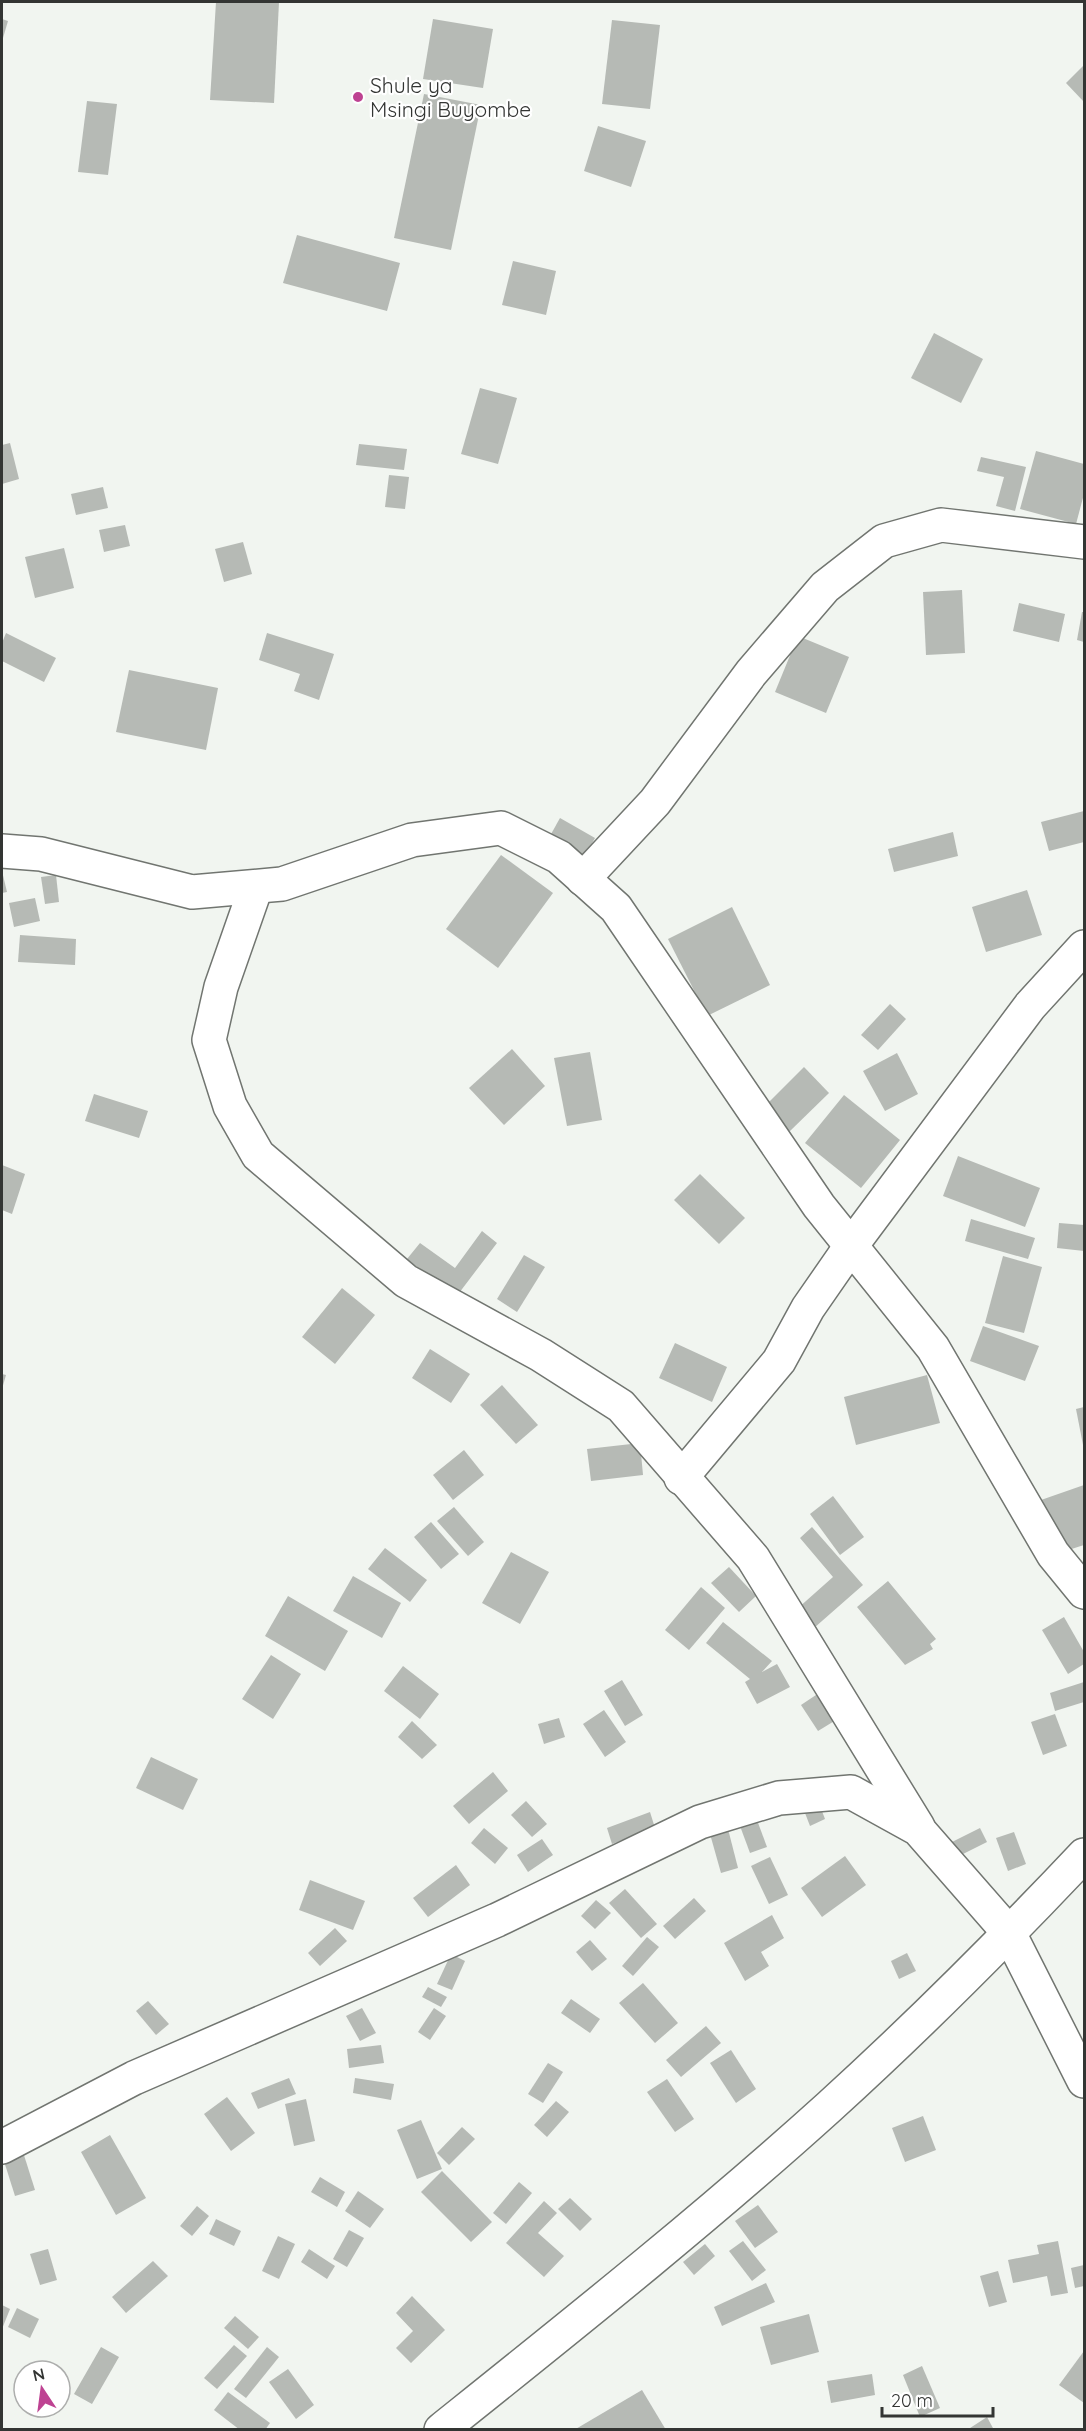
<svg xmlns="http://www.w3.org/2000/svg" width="1086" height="2431" viewBox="0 0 1086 2431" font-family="Quicksand,sans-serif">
<rect width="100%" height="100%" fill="#f1f5f0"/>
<g fill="#b6bab5">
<polygon points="216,2 279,2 274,103 210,100"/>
<polygon points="2,19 8,21 3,38 2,37"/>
<polygon points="433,19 493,29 483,88 423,79"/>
<polygon points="612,20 660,25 650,109 602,104"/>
<polygon points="1084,65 1084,102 1066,83"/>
<polygon points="424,94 481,105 451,250 394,238"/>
<polygon points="87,101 117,104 108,175 78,172"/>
<polygon points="598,126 646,141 631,187 584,171"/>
<polygon points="297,235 400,263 387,311 283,283"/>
<polygon points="513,261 556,271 546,315 502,305"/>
<polygon points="934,333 983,359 961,403 911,378"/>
<polygon points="480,388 517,398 498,464 461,454"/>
<polygon points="10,443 19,479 2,484 2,445"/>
<polygon points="359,444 407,449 404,470 356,465"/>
<polygon points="1036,451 1084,464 1084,494 1076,524 1020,509"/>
<polygon points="981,457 1026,467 1015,511 996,506 1004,477 977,471"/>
<polygon points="389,475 409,477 405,509 385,507"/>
<polygon points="103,487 108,508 76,515 71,494"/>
<polygon points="125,525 130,546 104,552 99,530"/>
<polygon points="243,542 252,574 224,582 215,549"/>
<polygon points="64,548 74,588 35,598 25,557"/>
<polygon points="962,590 965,653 926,655 923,592"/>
<polygon points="1019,603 1065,614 1059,642 1013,631"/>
<polygon points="1082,612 1084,612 1084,642 1077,640"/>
<polygon points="6,633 56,658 44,682 2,661 2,643"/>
<polygon points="267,633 334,654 319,700 294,691 300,674 259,660"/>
<polygon points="798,636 849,657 826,713 775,692"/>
<polygon points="129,670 218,688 206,750 116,732"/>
<polygon points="1084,811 1084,842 1049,851 1041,822"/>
<polygon points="560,818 595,838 571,881 536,861"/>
<polygon points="953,832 958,856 894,872 888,849"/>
<polygon points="501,855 553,893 498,968 446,929"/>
<polygon points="2,871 7,892 2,893"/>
<polygon points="56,875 59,902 45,904 41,877"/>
<polygon points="1027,890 1042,935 986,952 972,907"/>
<polygon points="35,898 40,921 14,927 9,903"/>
<polygon points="732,907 770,985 707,1016 668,939"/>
<polygon points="20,935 76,939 75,965 18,962"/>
<polygon points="890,1004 906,1019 878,1050 861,1035"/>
<polygon points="512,1049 545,1086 504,1125 469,1088"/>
<polygon points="590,1052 602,1120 567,1126 554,1058"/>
<polygon points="897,1053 918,1094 885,1111 863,1071"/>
<polygon points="804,1067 829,1093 789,1132 764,1107"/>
<polygon points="94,1094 148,1111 139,1138 85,1121"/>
<polygon points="844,1095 900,1140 861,1188 805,1143"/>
<polygon points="958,1156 1040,1188 1025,1227 943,1196"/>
<polygon points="2,1165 25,1174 12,1214 2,1210"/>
<polygon points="700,1174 745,1218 719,1244 674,1200"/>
<polygon points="971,1219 1035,1238 1028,1259 965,1241"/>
<polygon points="1059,1223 1084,1225 1084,1251 1057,1248"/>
<polygon points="482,1231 497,1243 456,1297 407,1259 420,1243 455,1268"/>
<polygon points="524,1255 545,1267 517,1312 497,1299"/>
<polygon points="1003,1256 1042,1267 1024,1333 985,1323"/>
<polygon points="342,1288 375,1315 335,1364 302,1337"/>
<polygon points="983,1326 1039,1346 1025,1381 970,1361"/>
<polygon points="675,1343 727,1367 712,1402 659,1378"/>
<polygon points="430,1349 470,1374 451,1403 412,1378"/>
<polygon points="2,1374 6,1375 2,1389"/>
<polygon points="927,1375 940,1423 856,1445 844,1397"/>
<polygon points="502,1385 538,1425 516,1444 480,1405"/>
<polygon points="1084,1407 1084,1445 1083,1445 1076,1409"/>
<polygon points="640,1443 643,1475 591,1481 587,1449"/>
<polygon points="464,1450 484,1475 453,1500 433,1475"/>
<polygon points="1084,1485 1084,1545 1059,1553 1041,1500"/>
<polygon points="833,1496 864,1537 840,1555 810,1514"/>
<polygon points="454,1507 484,1542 468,1556 437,1521"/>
<polygon points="431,1522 459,1554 441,1569 414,1537"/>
<polygon points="812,1527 863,1585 814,1628 797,1609 833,1577 800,1538"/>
<polygon points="385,1548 427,1580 410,1602 368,1569"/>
<polygon points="511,1552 549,1572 520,1624 482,1603"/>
<polygon points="729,1567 756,1596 739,1612 711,1583"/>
<polygon points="353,1576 401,1603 382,1638 333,1611"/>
<polygon points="888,1581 936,1639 930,1644 933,1649 905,1665 857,1607"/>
<polygon points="701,1587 725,1608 689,1650 665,1630"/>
<polygon points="288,1596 348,1631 325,1671 265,1636"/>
<polygon points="1064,1617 1084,1652 1084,1664 1068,1674 1042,1630"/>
<polygon points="723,1622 772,1661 762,1672 777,1664 790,1687 757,1704 745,1682 750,1679 706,1643"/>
<polygon points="271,1655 301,1674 273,1719 242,1699"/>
<polygon points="403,1666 439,1694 420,1719 384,1691"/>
<polygon points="622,1680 643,1715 625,1726 604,1691"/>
<polygon points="1084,1682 1084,1702 1055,1711 1050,1693"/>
<polygon points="819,1693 836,1720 818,1731 801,1705"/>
<polygon points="604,1710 626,1742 605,1757 583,1724"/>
<polygon points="1055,1714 1067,1746 1043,1755 1031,1722"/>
<polygon points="559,1718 565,1737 544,1744 538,1724"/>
<polygon points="412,1721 437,1745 422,1759 398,1737"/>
<polygon points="151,1757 198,1779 183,1810 136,1788"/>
<polygon points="493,1772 508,1791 469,1824 453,1806"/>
<polygon points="526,1801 547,1824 532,1837 511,1815"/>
<polygon points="820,1806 825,1819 810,1826 805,1813"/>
<polygon points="650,1812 655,1828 612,1844 607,1828"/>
<polygon points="757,1820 767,1847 750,1853 740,1826"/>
<polygon points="484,1828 508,1848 495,1864 471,1843"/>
<polygon points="980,1828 987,1842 959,1856 952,1842"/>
<polygon points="728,1829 738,1868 721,1873 710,1834"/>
<polygon points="1014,1832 1026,1864 1008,1871 996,1838"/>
<polygon points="542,1839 553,1855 528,1872 517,1855"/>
<polygon points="845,1856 866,1885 822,1917 801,1888"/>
<polygon points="770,1857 788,1895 769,1904 751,1866"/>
<polygon points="456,1865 470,1885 428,1917 413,1898"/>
<polygon points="310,1880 365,1901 353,1930 299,1910"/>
<polygon points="625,1889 657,1924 641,1938 609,1903"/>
<polygon points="694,1898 706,1911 675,1939 663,1926"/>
<polygon points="596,1900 611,1913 595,1929 581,1916"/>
<polygon points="772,1915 784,1938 761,1952 769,1966 745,1981 724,1943"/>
<polygon points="335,1928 347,1941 320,1966 308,1953"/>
<polygon points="647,1937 659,1947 633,1976 622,1966"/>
<polygon points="590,1940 607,1959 592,1971 576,1952"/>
<polygon points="907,1953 916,1971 899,1979 891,1961"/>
<polygon points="451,1954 465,1961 452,1990 437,1984"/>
<polygon points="643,1983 678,2023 655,2043 619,2003"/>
<polygon points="428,1987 447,1997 441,2007 422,1997"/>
<polygon points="571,1999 600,2019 590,2033 561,2013"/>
<polygon points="148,2001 169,2024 156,2035 136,2011"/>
<polygon points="362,2008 376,2033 360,2041 346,2016"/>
<polygon points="434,2008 446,2016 430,2040 418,2032"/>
<polygon points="706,2026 721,2043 681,2077 666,2060"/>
<polygon points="381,2045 384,2063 349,2068 347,2049"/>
<polygon points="731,2050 756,2089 736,2103 710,2063"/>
<polygon points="548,2063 563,2072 543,2103 528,2094"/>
<polygon points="289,2078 296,2094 258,2109 251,2093"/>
<polygon points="355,2078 394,2084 391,2100 353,2093"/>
<polygon points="667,2079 694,2119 675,2132 647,2092"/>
<polygon points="227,2097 255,2133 231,2151 204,2114"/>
<polygon points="306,2099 315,2141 294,2146 285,2104"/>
<polygon points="556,2101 569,2112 547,2137 534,2125"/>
<polygon points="923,2116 936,2150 905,2162 892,2128"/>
<polygon points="421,2120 442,2169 417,2179 397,2130"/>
<polygon points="462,2127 475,2139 449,2165 437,2153"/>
<polygon points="110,2135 146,2198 116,2215 81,2152"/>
<polygon points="23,2152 35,2190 15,2196 3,2158"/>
<polygon points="442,2171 492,2222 471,2242 421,2192"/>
<polygon points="320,2177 345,2192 337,2207 311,2192"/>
<polygon points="519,2182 532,2193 506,2224 493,2213"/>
<polygon points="358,2191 384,2209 370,2228 345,2211"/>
<polygon points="570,2198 592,2219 580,2231 558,2209"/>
<polygon points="544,2201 557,2213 538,2233 564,2256 544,2277 506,2243"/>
<polygon points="758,2205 778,2232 755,2248 735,2221"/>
<polygon points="197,2206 209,2216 192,2236 180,2226"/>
<polygon points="216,2219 241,2231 234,2246 209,2234"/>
<polygon points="349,2230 364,2238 347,2267 333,2259"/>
<polygon points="278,2236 295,2244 279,2279 262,2271"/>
<polygon points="743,2241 766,2270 752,2281 729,2251"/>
<polygon points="1058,2241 1068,2293 1051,2296 1047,2276 1013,2283 1008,2260 1039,2254 1037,2245"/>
<polygon points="705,2244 715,2256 694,2275 683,2262"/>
<polygon points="48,2249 57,2280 40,2285 30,2254"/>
<polygon points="309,2249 335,2266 327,2279 301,2262"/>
<polygon points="153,2261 168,2276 126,2313 112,2297"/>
<polygon points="1084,2265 1084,2286 1075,2288 1071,2268"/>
<polygon points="998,2271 1007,2302 989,2307 980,2276"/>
<polygon points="766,2283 775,2302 722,2326 714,2307"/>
<polygon points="412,2296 445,2330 411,2363 396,2348 413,2331 396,2313"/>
<polygon points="2,2305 10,2309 2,2329"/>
<polygon points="17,2308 39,2319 30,2338 8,2327"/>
<polygon points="809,2314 819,2352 771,2365 760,2327"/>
<polygon points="235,2316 259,2337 248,2349 224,2328"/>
<polygon points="234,2345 247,2356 217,2389 204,2378"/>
<polygon points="101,2347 119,2357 92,2404 74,2394"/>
<polygon points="267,2347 279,2357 246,2398 234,2389"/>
<polygon points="1084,2351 1084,2403 1059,2385"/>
<polygon points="922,2366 940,2408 920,2417 903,2375"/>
<polygon points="288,2369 314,2405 296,2419 269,2382"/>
<polygon points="872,2374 875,2395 831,2403 827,2381"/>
<polygon points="642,2390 666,2430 574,2430"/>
<polygon points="228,2392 270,2423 265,2430 240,2430 214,2410"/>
<polygon points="987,2417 994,2430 967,2430"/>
</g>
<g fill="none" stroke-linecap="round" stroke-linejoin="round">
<g stroke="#717570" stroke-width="36">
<g id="street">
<polyline points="2,851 41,854 192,892 282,884 412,840 501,828 559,857 616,908 819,1206 933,1348 1053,1554 1084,1592"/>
<polyline points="583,879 655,802 751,673 825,587 884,541 941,525 1084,542"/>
<polyline points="256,887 221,987 209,1040 230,1106 258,1155 406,1281 541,1355 621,1406 753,1558 918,1827"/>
<polyline points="681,1478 779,1361 808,1308 851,1246 1030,1006 1084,947"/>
<polyline points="2,2147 134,2078 497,1920 700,1822 779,1798 851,1792 918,1829 1009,1933 1084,2081"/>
<path d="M441 2430C572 2325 704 2220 829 2107 917 2027 1002 1942 1084 1855"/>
</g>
</g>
<use href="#street" stroke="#fff" stroke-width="33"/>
</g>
<circle fill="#be4292" stroke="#fff" stroke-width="2" cx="358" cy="97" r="6"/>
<g text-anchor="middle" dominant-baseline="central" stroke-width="4.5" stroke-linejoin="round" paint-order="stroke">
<g font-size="21" fill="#333533" stroke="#fff" text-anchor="start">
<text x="370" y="85">Shule ya<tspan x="370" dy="24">Msingi Buyombe</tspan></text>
</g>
</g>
<rect width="1086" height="2431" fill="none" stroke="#333533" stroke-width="6"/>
<g transform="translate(42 2389) rotate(347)"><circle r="28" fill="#ffffff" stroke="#adaead" stroke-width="1.5"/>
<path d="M0-4.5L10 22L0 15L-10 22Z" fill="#be4292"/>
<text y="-9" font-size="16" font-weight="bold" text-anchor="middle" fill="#333533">N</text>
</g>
<path d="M882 2407v9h111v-9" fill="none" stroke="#333533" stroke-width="3"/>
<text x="891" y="2407" font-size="18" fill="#333533" stroke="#ffffff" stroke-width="4.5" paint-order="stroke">20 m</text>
</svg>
